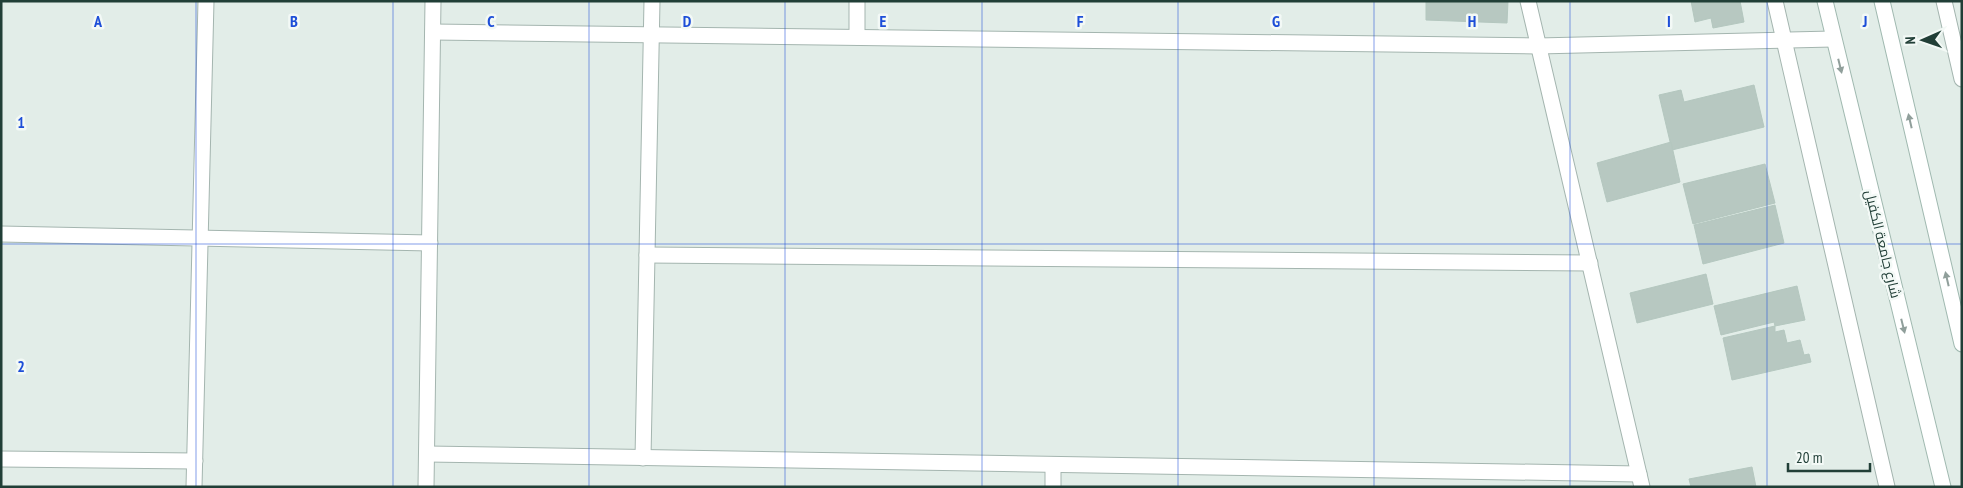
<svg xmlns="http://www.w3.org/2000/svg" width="1963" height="488" viewBox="0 0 1963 488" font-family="'PT Sans Narrow',Cairo,sans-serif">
<rect width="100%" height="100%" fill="#e2ede8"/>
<g fill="#b7c8c1" stroke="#b4c7bf">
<polygon points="1426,1 1508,1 1507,23 1426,20"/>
<polygon points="1691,1 1740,1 1744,22 1713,28 1711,18 1695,22"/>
<polygon points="1754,85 1764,127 1672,150 1659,95 1681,90 1684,102"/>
<polygon points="1671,142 1680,182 1607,202 1597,163"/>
<polygon points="1765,164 1775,203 1693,224 1683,184"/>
<polygon points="1775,205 1784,243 1703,264 1694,225"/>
<polygon points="1706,274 1713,304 1637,323 1630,293"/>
<polygon points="1797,286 1805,320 1775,326 1774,322 1721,335 1714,306"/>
<polygon points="1775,326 1775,332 1784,330 1787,343 1800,340 1804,355 1809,354 1811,362 1732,380 1723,338"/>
<polygon points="1752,467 1756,487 1691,487 1689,479"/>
</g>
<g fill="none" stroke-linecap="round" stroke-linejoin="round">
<g stroke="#a4b5af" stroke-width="17">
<g id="street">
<polyline points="1528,1 1642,487"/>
<polyline points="1775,1 1887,487"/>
<polyline points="1944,1 1962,79"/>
<polyline points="433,32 1538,46 1833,39"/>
<polyline points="857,37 857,1"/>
<polyline points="1,234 430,243"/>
<polyline points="647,255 1590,263"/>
<polyline points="427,454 1639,474"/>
<polyline points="643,458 652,1"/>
<polyline points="1,459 195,461"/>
<polyline points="194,487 206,1"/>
<polyline points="426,487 433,1"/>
<polyline points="1053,487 1053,465"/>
</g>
</g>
<g stroke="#a0b9b0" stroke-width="17">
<g id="secondary">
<polyline points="1825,1 1943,487"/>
<polyline points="1882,1 1962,344"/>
</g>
</g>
<use href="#street" stroke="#fff" stroke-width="15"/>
<use href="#secondary" stroke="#fff" stroke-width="15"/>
</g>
<defs><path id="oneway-solid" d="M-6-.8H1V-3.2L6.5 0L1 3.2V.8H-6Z" transform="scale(1.25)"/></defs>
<g fill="#909f9b">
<use href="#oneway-solid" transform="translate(1840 66) rotate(76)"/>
<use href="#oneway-solid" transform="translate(1910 121) rotate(-103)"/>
<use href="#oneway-solid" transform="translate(1947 279) rotate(-103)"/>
<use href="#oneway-solid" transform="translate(1903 326) rotate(76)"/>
</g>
<path fill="none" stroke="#1d4ed8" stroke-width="1" stroke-opacity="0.55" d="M196 1V487M393 1V487M589 1V487M785 1V487M982 1V487M1178 1V487M1374 1V487M1570 1V487M1767 1V487M1 244H1962"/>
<g text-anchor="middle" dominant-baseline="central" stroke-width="5" stroke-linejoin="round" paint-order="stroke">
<g font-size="14" fill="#213f37" stroke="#f3f9f6">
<text transform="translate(1883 244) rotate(76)">شارع جامعة الكفيل</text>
</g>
</g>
<g font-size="16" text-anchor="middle" font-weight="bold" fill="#1d4ed8" stroke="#f3f9f6" stroke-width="5" stroke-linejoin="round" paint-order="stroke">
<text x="98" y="27">A</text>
<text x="294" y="27">B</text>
<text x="491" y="27">C</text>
<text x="687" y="27">D</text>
<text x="883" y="27">E</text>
<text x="1080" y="27">F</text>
<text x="1276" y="27">G</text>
<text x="1472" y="27">H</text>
<text x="1669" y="27">I</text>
<text x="1865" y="27">J</text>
<text x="21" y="128">1</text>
<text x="21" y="372">2</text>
</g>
<rect width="1963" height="488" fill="none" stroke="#213f37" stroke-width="5"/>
<g transform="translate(1923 40) rotate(268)" stroke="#f3f9f6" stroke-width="4" paint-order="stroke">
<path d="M0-4L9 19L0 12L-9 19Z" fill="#213f37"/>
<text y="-8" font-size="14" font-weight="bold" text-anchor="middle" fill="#213f37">N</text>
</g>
<path d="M1788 463v8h82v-8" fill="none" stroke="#213f37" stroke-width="2.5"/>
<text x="1796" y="463" font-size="15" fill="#213f37" stroke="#f3f9f6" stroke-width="4" paint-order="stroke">20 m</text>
</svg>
